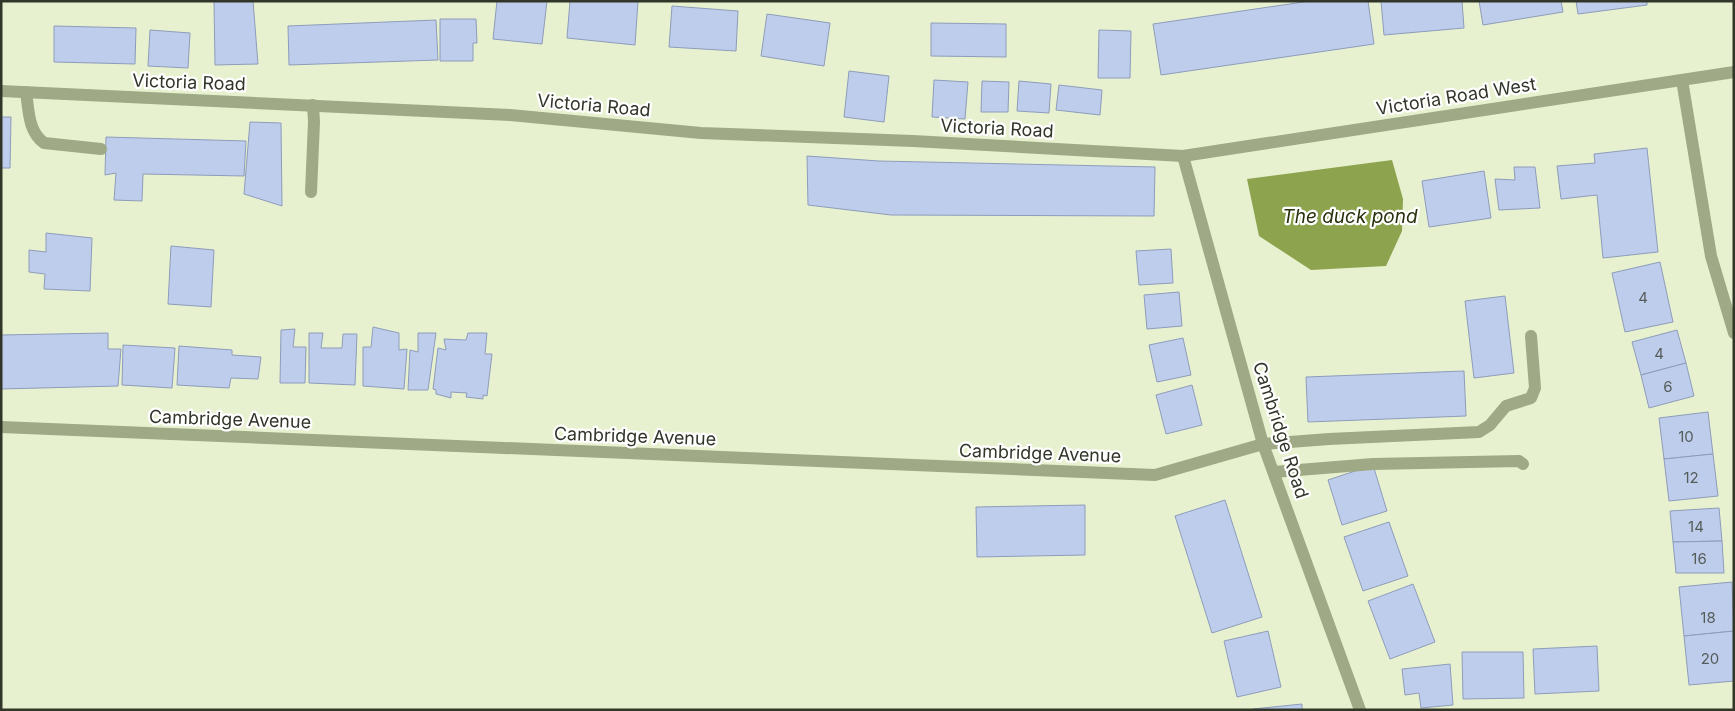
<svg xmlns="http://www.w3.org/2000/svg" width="1735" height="711" viewBox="0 0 1735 711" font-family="Inter,sans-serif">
<rect width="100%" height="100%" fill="#e7f1d0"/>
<polygon fill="#8ea34d" points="1392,160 1403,199 1402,231 1386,266 1311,270 1259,236 1247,179"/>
<g fill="#becdeb" stroke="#8e9cba">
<polygon points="214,1 253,1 258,64 215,65"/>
<polygon points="497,1 547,1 542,44 493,39"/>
<polygon points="570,1 638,1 635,45 567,38"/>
<polygon points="1310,1 1368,1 1374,44 1161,75 1153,24"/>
<polygon points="1381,1 1462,1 1464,28 1384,35"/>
<polygon points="1479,1 1561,1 1563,12 1483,25"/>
<polygon points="1576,1 1647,1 1647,5 1578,14"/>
<polygon points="672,6 738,11 736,51 669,47"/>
<polygon points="767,14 830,23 824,66 761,56"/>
<polygon points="440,19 476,19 477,43 473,43 473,61 440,61"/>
<polygon points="436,20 438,60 289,65 288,26"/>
<polygon points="931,23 1006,24 1006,57 931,56"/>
<polygon points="54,26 136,28 135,64 54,62"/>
<polygon points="150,30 190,33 188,68 148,66"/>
<polygon points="1099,30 1131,31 1130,78 1098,78"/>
<polygon points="849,71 889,76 884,122 844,117"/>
<polygon points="934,80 968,82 965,119 932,117"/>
<polygon points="982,81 1009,82 1008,112 981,112"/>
<polygon points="1019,81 1051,84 1049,113 1017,111"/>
<polygon points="1059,85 1102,90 1100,115 1056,110"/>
<polygon points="1,117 11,117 10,168 1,168"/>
<polygon points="250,122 281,123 282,206 244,194"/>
<polygon points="106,137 246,141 244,176 143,174 142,201 114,200 116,173 105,175"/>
<polygon points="1647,148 1658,252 1603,258 1597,195 1561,199 1557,166 1595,163 1594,154"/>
<polygon points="807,156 879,161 1155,167 1154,216 891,215 808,205"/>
<polygon points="1514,167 1535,167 1540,208 1499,210 1495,179 1515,180"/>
<polygon points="1484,171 1491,218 1429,227 1422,181"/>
<polygon points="46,233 92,238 90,291 44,289 45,274 29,272 29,250 46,252"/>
<polygon points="171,246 214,250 211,307 168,304"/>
<polygon points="1171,249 1173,283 1139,285 1136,251"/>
<polygon points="1660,262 1673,322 1625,332 1612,273"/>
<polygon points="1179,292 1182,326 1147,329 1144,295"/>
<polygon points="1505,296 1514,373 1474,378 1465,301"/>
<polygon points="373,327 399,333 399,350 407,349 404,389 363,386 363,347 371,347"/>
<polygon points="295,329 293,347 306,347 305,383 280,383 281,330"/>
<polygon points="1677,330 1686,363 1641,375 1632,342"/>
<polygon points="108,333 108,349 121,349 118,386 1,389 1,335"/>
<polygon points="309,333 323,333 321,348 342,348 343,334 357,334 355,385 309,383"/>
<polygon points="418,333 436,333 428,390 408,390 410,350 418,352"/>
<polygon points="468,333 487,333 485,354 492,354 487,396 483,395 483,399 466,397 467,393 451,392 451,398 436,394 436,390 433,389 438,348 446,350 444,339 466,340"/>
<polygon points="1183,338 1191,375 1157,382 1149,345"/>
<polygon points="123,345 175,348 172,388 122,385"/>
<polygon points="179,346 232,350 232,355 261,357 258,379 231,378 229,388 177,385"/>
<polygon points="1686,363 1694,396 1649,408 1641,375"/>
<polygon points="1464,371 1466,416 1308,422 1306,377"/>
<polygon points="1192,385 1202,425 1166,434 1156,395"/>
<polygon points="1708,412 1713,454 1664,459 1659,418"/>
<polygon points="1713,454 1718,496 1669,501 1664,459"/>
<polygon points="1373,465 1387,511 1342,525 1328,480"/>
<polygon points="1225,500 1262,617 1212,633 1175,516"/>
<polygon points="1085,505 1085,555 977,557 976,507"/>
<polygon points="1719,508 1722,541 1673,542 1670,511"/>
<polygon points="1389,522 1408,576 1363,591 1344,537"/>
<polygon points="1722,541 1724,573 1676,573 1673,542"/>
<polygon points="1732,582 1734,631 1684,636 1679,587"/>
<polygon points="1413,584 1435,642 1390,659 1368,601"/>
<polygon points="1268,631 1281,687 1237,697 1224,641"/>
<polygon points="1734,631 1734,681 1689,685 1684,636"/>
<polygon points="1597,646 1599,691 1535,694 1533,649"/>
<polygon points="1462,652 1523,652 1524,698 1463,699"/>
<polygon points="1450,664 1453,705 1421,708 1419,693 1405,695 1402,669"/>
<polygon points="1302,704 1302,710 1253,710 1253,709"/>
</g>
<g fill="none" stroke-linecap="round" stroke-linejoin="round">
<g stroke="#9fa985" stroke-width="12">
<polyline points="1682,80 1711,256 1734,333"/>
<polyline points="1,91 510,115 701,133 913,141 1183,156 1734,72"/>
<path d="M26 92C29 111 28 131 44 143L101 149"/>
<polyline points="1183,156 1263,444 1360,710"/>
<polyline points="311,192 314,122 313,105"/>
<polyline points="1,427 1155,475 1263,444 1329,439 1479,432 1490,425 1506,406 1531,398 1535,388 1531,336"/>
<polyline points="1274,472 1373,464 1519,461 1523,464"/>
</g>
</g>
<g text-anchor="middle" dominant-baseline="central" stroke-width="4.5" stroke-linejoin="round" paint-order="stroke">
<g font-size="15" fill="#555c5a">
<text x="1643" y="297">4</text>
<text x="1659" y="353">4</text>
<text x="1668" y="386">6</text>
<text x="1686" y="436">10</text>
<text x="1691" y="477">12</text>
<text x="1696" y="526">14</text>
<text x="1699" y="558">16</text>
<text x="1708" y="617">18</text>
<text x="1710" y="658">20</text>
</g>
<g font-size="18" fill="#323629" stroke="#fff">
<text transform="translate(189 82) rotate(2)">Victoria Road</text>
<text transform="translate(1456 96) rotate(-9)">Victoria Road West</text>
<text transform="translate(594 105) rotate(5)">Victoria Road</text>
<text transform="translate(997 128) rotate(3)">Victoria Road</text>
<text transform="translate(230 419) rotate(2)">Cambridge Avenue</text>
<text transform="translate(1281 430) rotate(72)">Cambridge Road</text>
<text transform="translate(635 436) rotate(2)">Cambridge Avenue</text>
<text transform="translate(1040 453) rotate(2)">Cambridge Avenue</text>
</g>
<g font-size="19" font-style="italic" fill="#28310b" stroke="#fff">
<text x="1350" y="216">The duck pond</text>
</g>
</g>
<rect width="1735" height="711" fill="none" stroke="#323629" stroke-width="5"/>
</svg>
